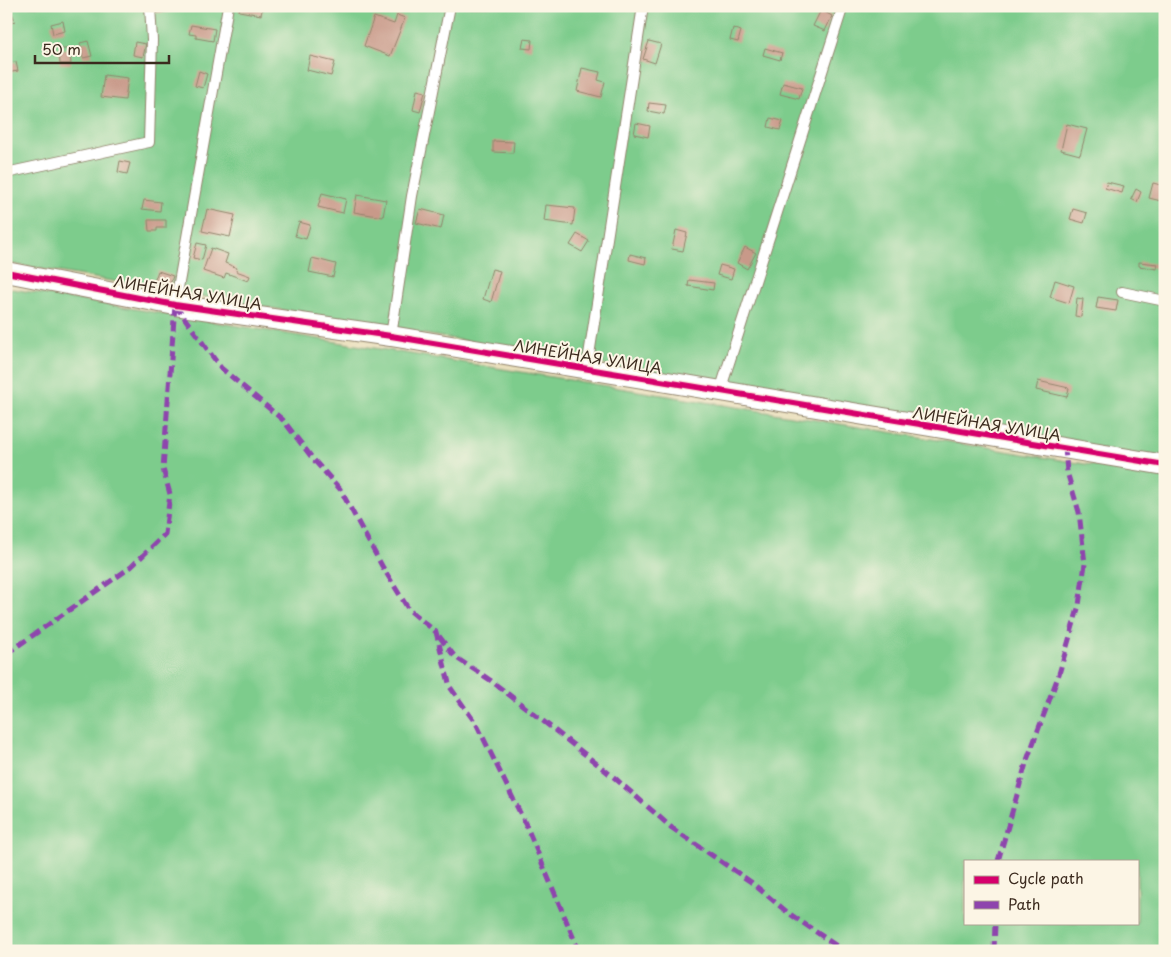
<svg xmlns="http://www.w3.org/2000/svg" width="1171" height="957" viewBox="0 0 1171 957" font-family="'Playpen Sans',sans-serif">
<rect width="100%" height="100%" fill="#fcf5e5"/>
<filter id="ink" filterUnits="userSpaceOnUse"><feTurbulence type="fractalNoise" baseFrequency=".02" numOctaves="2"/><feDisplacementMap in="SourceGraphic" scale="10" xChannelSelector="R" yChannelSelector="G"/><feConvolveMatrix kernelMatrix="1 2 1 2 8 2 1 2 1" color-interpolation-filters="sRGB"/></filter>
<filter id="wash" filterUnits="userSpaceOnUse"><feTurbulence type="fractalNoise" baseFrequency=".0096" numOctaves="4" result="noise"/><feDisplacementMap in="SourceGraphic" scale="20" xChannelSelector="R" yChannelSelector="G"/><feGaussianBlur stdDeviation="1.12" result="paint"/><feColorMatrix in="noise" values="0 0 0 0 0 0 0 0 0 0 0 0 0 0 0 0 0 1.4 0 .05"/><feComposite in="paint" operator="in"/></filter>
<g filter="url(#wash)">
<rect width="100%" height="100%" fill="#e8deba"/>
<g fill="#7dcc8c" stroke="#5c7b55" fill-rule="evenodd">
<polygon points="6,6 1165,6 1165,460 6,263"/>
<path d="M6 288 1165 477V951H6ZM965 861H1137V923H965Z"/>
</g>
<g id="blocks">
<g fill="#c89989">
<polygon points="155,6 196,6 196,8 156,13"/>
<polygon points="240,6 263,6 261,15 239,11"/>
<polygon points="10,8 15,21 6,24 6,9"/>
<polygon points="821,10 832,16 825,31 813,26"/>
<polygon points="397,15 405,18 390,56 364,46 374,17 394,24"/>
<polygon points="63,21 65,31 53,34 51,24"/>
<polygon points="191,25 215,29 213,41 196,38 196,35 189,34"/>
<polygon points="733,28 741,31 738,42 730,40"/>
<polygon points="524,39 532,40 531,49 522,48"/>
<polygon points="88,41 92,56 83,58 80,43"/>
<polygon points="649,41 661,44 655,63 643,59"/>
<polygon points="135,42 146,44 143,57 133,55"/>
<polygon points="765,48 782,53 780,60 763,55"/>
<polygon points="59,49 70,49 71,64 60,64"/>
<polygon points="310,56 335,62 331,76 307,70"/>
<polygon points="16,62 18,71 6,73 6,63"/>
<polygon points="582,68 600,72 598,80 605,82 601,97 577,91"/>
<polygon points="199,71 207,74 203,88 195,86"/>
<polygon points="104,75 128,78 125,100 101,97"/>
<polygon points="783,83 802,88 799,99 780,94"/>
<polygon points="417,90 425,92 420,112 413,110"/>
<polygon points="649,103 666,105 664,114 648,111"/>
<polygon points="770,118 783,121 780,130 768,127"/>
<polygon points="636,123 650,126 648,137 634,134"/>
<polygon points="1067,124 1087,129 1080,155 1061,150"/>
<polygon points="493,141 514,142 513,153 493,152"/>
<polygon points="120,161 130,163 127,174 118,172"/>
<polygon points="1107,182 1124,186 1122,193 1105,188"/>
<polygon points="1153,183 1165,186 1165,202 1149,198"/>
<polygon points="1136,189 1141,192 1137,202 1131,199"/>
<polygon points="322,193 346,199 343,213 318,207"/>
<polygon points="357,195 386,200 383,217 354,212"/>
<polygon points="144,200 161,202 160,211 142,209"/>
<polygon points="546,205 575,208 573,225 544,221"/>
<polygon points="207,209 235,215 230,237 202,231"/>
<polygon points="420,209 444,215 441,229 416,223"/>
<polygon points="1073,209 1087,213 1084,223 1070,219"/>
<polygon points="148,220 166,220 166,228 157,228 157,231 149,231"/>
<polygon points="299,222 310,225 306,239 295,236"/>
<polygon points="676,230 687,233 683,251 672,249"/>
<polygon points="577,234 589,241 582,252 570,245"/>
<polygon points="197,243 206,245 202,260 193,258"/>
<polygon points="745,247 756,253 747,269 737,263"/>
<polygon points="211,248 228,254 225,263 237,268 236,271 250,276 248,281 226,273 224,278 203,271"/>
<polygon points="630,254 646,258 645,264 629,260"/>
<polygon points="312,258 336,264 333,277 309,272"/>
<polygon points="1139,262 1158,264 1157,269 1139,266"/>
<polygon points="720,265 734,269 731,279 717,275"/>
<polygon points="492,269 500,271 491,302 483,299"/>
<polygon points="158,271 173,276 169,287 154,282"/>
<polygon points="689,280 714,283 713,290 688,286"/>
<polygon points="1055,280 1074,286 1069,303 1050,297"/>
<polygon points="1098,297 1118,300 1116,311 1096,308"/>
<polygon points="1077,298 1083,299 1081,317 1075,316"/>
<polygon points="1038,381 1069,388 1067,397 1036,390"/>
</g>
</g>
</g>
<g filter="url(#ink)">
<use href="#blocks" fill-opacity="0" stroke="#92846c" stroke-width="1"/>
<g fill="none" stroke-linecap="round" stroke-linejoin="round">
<g stroke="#92846c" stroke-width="12">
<g id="service">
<polyline points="6,173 149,142 152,40 150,6"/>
<polyline points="1122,292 1165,301"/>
<polyline points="175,305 228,6"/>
<polyline points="391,336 412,196 450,6"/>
<polyline points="587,368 643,6"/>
<polyline points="720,391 843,6"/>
</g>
</g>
<g stroke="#92846c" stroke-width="22">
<polyline id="minor" points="6,272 175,305 391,336 1165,465"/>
</g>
<use href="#service" stroke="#fff" stroke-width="10"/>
<use href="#minor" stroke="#fff" stroke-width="20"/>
<g stroke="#8e44ad" stroke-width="5" stroke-dasharray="10 5" stroke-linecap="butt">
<polyline points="175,305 221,368 283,420 313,459 340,489 382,566 409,610 436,632 450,687 477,725 526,825 579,951"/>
<polyline points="439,636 455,657 490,680 543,721 616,779 672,828 751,882 787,912 844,951"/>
<polyline points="6,654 131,567 165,534 170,494 163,469 175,305"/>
<polyline points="998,861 1027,760 1059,674 1079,605 1085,564 1079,512 1067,472 1065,448"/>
<polyline points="994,951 995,923"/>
</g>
<g stroke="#fcf5e5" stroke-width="9">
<polyline id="cycleway" points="6,272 175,305 391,336 1165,465"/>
</g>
<use href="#cycleway" stroke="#d6006c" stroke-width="6"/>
</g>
</g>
<g text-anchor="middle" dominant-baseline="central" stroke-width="4" stroke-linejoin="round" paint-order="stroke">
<g font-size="15" fill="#3b2a1e" stroke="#fcf5e5">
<text transform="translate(188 292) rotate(9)">ЛИНЕЙНАЯ УЛИЦА</text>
<text transform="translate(588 356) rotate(9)">ЛИНЕЙНАЯ УЛИЦА</text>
<text transform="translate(987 423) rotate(9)">ЛИНЕЙНАЯ УЛИЦА</text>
</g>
</g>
<rect width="1171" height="957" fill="none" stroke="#fcf5e5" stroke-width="25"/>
<rect x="964" y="860" width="175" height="65" fill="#fcf5e5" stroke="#afa495"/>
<rect x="974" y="876" width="25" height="8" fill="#d6006c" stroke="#afa495"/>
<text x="1008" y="884" font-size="15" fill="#3b2a1e">Cycle path</text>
<rect x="974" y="901" width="25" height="8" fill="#8e44ad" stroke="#afa495"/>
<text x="1008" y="910" font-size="15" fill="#3b2a1e">Path</text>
<path d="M35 55v8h134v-8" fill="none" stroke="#3b2a1e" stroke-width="2.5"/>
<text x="42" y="55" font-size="15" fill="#3b2a1e" stroke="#fcf5e5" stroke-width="4" paint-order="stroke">50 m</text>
</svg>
